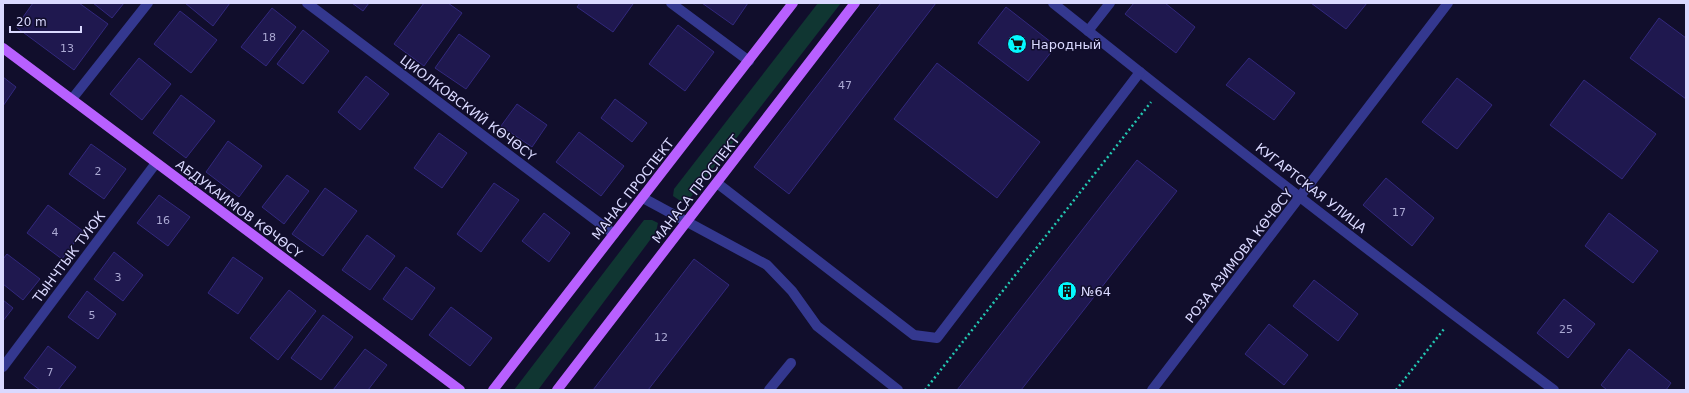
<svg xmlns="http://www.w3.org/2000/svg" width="1689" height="393" viewBox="0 0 1689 393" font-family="'DejaVu Sans',sans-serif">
<rect width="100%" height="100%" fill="#110e2c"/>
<g fill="#103632">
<polygon points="818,3 841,3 687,202 679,200 673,196 674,189"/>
<polygon points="644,220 652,220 658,223 656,232 538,390 514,390"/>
</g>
<g fill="#1f184f" stroke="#32287d">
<polygon points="33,3 79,3 108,24 74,70 16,27"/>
<polygon points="93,3 124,3 112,18"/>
<polygon points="185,3 230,3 213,26"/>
<polygon points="352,3 369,3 363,11"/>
<polygon points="424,3 448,3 462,13 424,66 394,44"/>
<polygon points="580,3 632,3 633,4 613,32 577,7"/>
<polygon points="702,3 748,3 733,25"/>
<polygon points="881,3 936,3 789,194 754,167"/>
<polygon points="1134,3 1165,3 1195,27 1176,53 1125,14"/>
<polygon points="1311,3 1367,3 1346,29"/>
<polygon points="1006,7 1056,46 1028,81 978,43"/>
<polygon points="272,8 296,27 266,66 241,47"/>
<polygon points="180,11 217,40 191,73 154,44"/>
<polygon points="1659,18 1686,38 1686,99 1630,58"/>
<polygon points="678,25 714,52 685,91 649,64"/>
<polygon points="303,30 329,51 303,84 277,64"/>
<polygon points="459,34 490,56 466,89 435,68"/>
<polygon points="139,58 171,84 142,120 110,94"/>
<polygon points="1249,58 1295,93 1274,120 1226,85"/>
<polygon points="937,63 1040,142 997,198 894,119"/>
<polygon points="366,76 389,94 360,130 338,112"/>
<polygon points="3,77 16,87 3,106"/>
<polygon points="1457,78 1492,105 1457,149 1422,122"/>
<polygon points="1584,80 1656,134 1622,179 1550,125"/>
<polygon points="181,95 215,121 186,158 153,133"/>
<polygon points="615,99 647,123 632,142 601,118"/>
<polygon points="517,104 547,125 532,147 501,126"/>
<polygon points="579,132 624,166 601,196 556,162"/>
<polygon points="439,133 467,153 442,188 414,168"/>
<polygon points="228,141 262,166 239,197 206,172"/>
<polygon points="91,144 126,169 104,199 69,174"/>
<polygon points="1137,160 1177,191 1021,390 957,390"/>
<polygon points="287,175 309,191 284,224 262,207"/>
<polygon points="1386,178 1434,218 1412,246 1363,205"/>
<polygon points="494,183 519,200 481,252 457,234"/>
<polygon points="325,188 357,211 323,256 292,234"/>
<polygon points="159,195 190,217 168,246 137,223"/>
<polygon points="48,205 83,231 62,259 27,233"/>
<polygon points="544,213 570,233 549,262 522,241"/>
<polygon points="1609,213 1658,251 1633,283 1585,246"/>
<polygon points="367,235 395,256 370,290 342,270"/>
<polygon points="114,252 143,275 123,301 94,279"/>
<polygon points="7,254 40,279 23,300 3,284 3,259"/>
<polygon points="233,257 263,278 238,314 208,293"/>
<polygon points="694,259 729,285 648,390 593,390"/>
<polygon points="406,267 435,288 412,320 383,299"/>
<polygon points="1314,280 1358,314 1338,341 1293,306"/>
<polygon points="289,290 316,311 278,360 250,338"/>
<polygon points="87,291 116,314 98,339 68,317"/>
<polygon points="1564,299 1595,324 1568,358 1537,333"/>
<polygon points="3,300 13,308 3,321"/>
<polygon points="451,307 492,338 470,366 429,335"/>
<polygon points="323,315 353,337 321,380 291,358"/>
<polygon points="1269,324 1308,355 1284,385 1245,354"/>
<polygon points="48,346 76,367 58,390 40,390 24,378"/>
<polygon points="365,349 387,365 368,390 333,390"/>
<polygon points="1629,349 1671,383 1666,390 1607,390 1601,385"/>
</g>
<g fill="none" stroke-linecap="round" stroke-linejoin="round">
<g stroke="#23c8b2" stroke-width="2.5" stroke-dasharray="2 3" stroke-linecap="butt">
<polyline points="925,390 1151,102"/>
<polyline points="1396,390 1444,329"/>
</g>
<g stroke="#34388f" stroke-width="10">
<polyline points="307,3 614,234"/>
<polyline points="671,3 749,61"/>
<path d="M1053 3C1218 135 1385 264 1554 390"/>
<polyline points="1088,31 1110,3"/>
<polyline points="72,99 148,3"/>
<polyline points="717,183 914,335 937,338 1140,72"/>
<polyline points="643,198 767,265 792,291 817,326 898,390"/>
<polyline points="3,367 156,163"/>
<polyline points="769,390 791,363"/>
<polyline points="1152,390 1448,3"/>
</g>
<g stroke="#b860ff" stroke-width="10">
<polyline points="3,48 460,390"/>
<polyline points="493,390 793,3"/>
<polyline points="557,390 855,3"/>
</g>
</g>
<defs>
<g id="supermarket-disc" transform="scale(1)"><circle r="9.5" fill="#05f8ff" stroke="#110e2c"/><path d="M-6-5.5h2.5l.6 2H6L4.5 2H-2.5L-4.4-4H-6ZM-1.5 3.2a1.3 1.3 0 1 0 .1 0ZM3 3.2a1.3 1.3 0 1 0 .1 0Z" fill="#111"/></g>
<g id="building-disc" transform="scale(1)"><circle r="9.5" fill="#05f8ff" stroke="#110e2c"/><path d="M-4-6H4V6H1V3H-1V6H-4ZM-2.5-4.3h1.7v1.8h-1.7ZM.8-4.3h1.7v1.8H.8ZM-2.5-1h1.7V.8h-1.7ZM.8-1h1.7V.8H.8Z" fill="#111"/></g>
</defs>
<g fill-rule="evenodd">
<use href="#supermarket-disc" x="1017" y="44"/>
<use href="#building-disc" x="1067" y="291"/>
</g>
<g text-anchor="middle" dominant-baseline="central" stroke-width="3" stroke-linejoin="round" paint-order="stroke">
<g font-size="11" fill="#aba9d3">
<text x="269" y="37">18</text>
<text x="67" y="48">13</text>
<text x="845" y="85">47</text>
<text x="98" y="171">2</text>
<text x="1399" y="212">17</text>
<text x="163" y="220">16</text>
<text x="55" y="232">4</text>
<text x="118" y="277">3</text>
<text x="92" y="315">5</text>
<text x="1566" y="329">25</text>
<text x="661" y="337">12</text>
<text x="50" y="372">7</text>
</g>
<g font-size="13" fill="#dad9ff" stroke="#110e2c" text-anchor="start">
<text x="1031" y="44">Народный</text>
<text x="1081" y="291">№64</text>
</g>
<g font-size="13" fill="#dad9ff" stroke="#110e2c">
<text transform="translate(468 108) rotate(37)">ЦИОЛКОВСКИЙ КӨЧӨСҮ</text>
<text transform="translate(1311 188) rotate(38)">КУГАРТСКАЯ УЛИЦА</text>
<text transform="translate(633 189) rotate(-52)">МАНАС ПРОСПЕКТ</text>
<text transform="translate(696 189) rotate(-52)">МАНАСА ПРОСПЕКТ</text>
<text transform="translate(239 209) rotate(37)">АБДУКАИМОВ КӨЧӨСҮ</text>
<text transform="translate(1239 256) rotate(-52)">РОЗА АЗИМОВА КӨЧӨСҮ</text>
<text transform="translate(69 257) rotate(-53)">ТЫНЧТЫК ТУЮК</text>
</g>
</g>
<rect width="1689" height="393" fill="none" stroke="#dad9ff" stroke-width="8"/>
<path d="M10 26v6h71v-6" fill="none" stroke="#dad9ff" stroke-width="2"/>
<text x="16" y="26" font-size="12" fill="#dad9ff" stroke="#110e2c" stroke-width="3" paint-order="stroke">20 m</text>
</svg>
